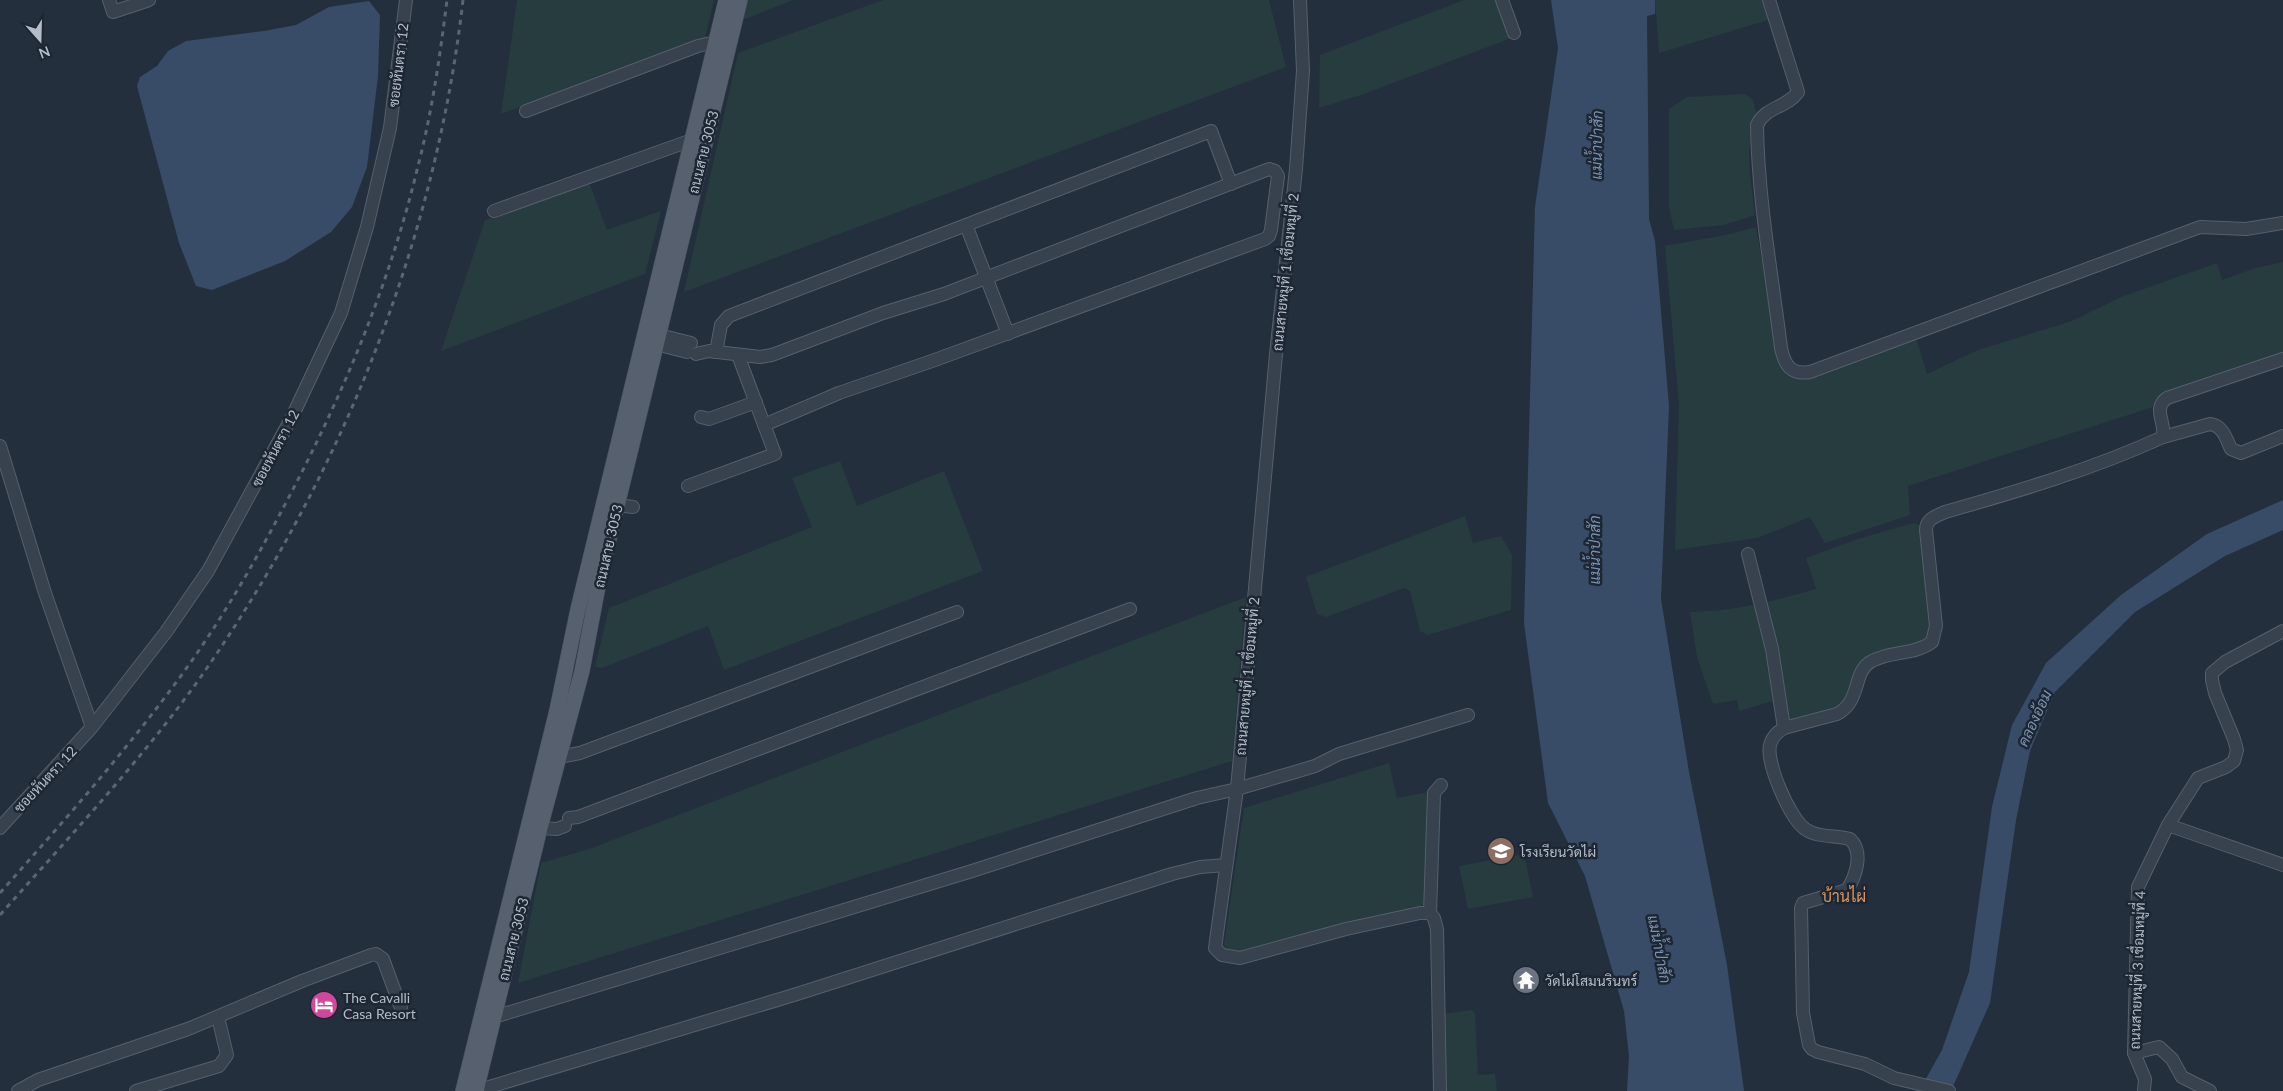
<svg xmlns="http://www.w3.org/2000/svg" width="2283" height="1091" viewBox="0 0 2283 1091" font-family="Lato,Sarabun,sans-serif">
<rect width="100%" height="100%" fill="#242f3e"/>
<g fill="#263c3f">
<polygon points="517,0 714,0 705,38 501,114"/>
<polygon points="744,0 793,0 745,19 740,16"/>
<polygon points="883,0 1269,0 1286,67 684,292 738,53"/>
<polygon points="1464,0 1496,0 1509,39 1361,95 1319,108 1320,55"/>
<polygon points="1655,0 1773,0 1778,17 1659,53"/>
<path d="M1745 94 1753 100 1757 116C1743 147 1752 183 1755 215L1724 225 1674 230 1669 207V109L1687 97Z"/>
<polygon points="589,182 607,230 661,211 645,274 441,351 485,220"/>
<polygon points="1756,227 1780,363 1786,375 1798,379 1812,376 1916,338 1927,374 1978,350 2072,321 2121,297 2217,263 2222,280 2256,268 2283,262 2283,354 2157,401 2153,407 1908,486 1910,515 1825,543 1810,517 1757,538 1675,550 1679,405 1665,246 1726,235"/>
<polygon points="840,461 857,506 944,471 983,571 724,670 708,626 602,668 595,667 609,608 812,527 792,478"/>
<polygon points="1465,516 1473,543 1501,536 1512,555 1511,610 1428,635 1420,631 1410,591 1404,588 1326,617 1317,614 1306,577"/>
<path d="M1913 523 1920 525 1932 628C1925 648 1897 648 1878 653L1841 708 1787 723 1783 700 1769 702 1739 711 1737 700 1713 704 1697 657 1690 612C1735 611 1773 601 1816 589L1806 558 1858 539Z"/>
<polygon points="1246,597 1232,761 518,983 541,863 592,848"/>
<polygon points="1389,763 1397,798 1428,792 1424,903 1419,908 1241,952 1227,952 1224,944 1244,808"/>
<polygon points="1524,854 1533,897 1468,909 1459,866"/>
<polygon points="1472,1010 1475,1013 1478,1075 1495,1074 1497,1091 1443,1091 1442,1014"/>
</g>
<g fill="#394c67">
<polygon points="1551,0 1655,0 1655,14 1647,16 1649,219 1655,241 1669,406 1661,599 1689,772 1727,965 1744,1091 1627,1091 1629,1056 1624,1011 1585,876 1548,803 1524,623 1535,207 1558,48"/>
<polygon points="369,1 380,15 378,76 367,167 352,207 331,232 285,261 212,290 196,286 179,243 137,86 140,77 157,66 168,51 186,41 264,31 296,25 329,7"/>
<polygon points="2283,500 2283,530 2225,556 2135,612 2055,692 2030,751 2016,820 1990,1003 1951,1091 1919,1091 1942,1050 1969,972 1992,807 2012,725 2046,663 2121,595 2207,534"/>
</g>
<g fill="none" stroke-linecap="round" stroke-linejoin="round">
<g stroke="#565f6c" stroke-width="14">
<g id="minor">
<polyline points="109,0 113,12 149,0"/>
<polyline points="1300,0 1303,71 1296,169 1276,354 1237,789 1215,948 1222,955 1240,958 1346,929 1420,913 1430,913 1434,918 1437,929 1440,1091"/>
<polyline points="1502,0 1514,33"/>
<path d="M1769 0 1798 92C1787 108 1766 106 1757 125 1758 200 1772 274 1781 348 1785 366 1791 375 1810 372L2200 227 2246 229 2283 223"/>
<polyline points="526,111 698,46 716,42"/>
<polyline points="494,211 692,140"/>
<polyline points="966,225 1008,334"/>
<polyline points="659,335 691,343"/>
<polyline points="656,344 687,352"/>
<polyline points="716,352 721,325 729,316 1211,131 1231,184"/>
<polyline points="696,354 709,351 760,357 772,355 883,313 944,294 1269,169 1275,171 1278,176 1271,230 1269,236 1265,239 932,361 839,393 764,425"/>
<polyline points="701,417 709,419 756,402"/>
<path d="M2163 437 2210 424C2223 426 2226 438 2231 449L2241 453 2283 436"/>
<polyline points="0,446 45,593 92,727"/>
<polyline points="688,486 775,454 738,355"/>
<polyline points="617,505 633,507"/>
<polyline points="1748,554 1772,649 1784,728"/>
<polyline points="559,757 580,753 957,612"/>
<polyline points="569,818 578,817 1130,609"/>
<polyline points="2168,825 2283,865"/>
<polyline points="0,828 92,727 166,632 208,571 292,417 341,313 367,227 390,128 406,0"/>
<polyline points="540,828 557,829 565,826"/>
<polyline points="1430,913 1434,793 1441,785"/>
<polyline points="494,1017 972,871 1197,798 1237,789 1295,772 1315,766 1339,754 1468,715"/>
<polyline points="2134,1053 2159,1047 2172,1059 2182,1077 2210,1091"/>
<polyline points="18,1091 38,1080 188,1029 302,981 371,955 376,954 383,959 401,1008"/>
<polyline points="136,1091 219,1066 227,1055 218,1017"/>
<polyline points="476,1091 797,994 1172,874 1200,867 1226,865"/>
<path d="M1949 1091 1894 1078 1865 1064 1818 1052 1812 1049 1809 1045 1803 1013 1801 908 1803 903 1847 890C1856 876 1864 852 1850 839 1836 835 1818 838 1805 829 1790 818 1766 764 1770 745 1772 737 1777 732 1784 728L1837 714C1862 701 1852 671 1872 661 1890 651 1915 655 1932 642L1936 626 1926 530C1926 519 1936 516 1945 512 2019 491 2093 469 2163 437 2166 422 2152 409 2167 398L2283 359"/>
<polyline points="2144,1091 2145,1079 2134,1053 2138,887 2168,825 2198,778 2226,767 2234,761 2237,750 2234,739 2215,693 2212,680 2212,673 2225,662 2283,631"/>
</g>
</g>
<g stroke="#414a57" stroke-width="16">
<g id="major">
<polyline points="463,1091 557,710 578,609 726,0"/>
<polyline points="476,1091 540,828 582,671 600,576 740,0"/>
</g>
</g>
<use href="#minor" stroke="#38414e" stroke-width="12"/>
<use href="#major" stroke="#56606e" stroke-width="15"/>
<g stroke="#5a6575" stroke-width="3" stroke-dasharray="5 5" stroke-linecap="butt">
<path d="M0 893C63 822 127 750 183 673 220 622 252 567 281 512 340 402 389 287 418 166 432 112 440 56 447 0"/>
<path d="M0 915C68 838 140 762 200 678 340 478 435 244 463 0"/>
</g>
</g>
<defs>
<g id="school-disc" transform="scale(1.4375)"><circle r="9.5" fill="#8d6e63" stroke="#1d2633"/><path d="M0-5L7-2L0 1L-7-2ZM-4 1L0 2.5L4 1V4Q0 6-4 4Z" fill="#fff"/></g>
<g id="temple-disc" transform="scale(1.4375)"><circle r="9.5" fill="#6b7280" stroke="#1d2633"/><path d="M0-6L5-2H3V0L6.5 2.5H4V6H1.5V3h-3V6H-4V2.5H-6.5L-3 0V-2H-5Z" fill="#fff"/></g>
<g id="hotel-disc" transform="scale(1.4375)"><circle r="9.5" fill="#d1479c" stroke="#1d2633"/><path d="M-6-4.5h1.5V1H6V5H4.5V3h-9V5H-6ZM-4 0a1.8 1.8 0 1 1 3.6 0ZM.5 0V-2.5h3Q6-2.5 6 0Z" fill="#fff"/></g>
</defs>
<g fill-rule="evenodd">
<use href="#school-disc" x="1501" y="851"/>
<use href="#temple-disc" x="1526" y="980"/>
<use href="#hotel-disc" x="324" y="1005"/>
</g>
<g text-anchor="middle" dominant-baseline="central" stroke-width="5" stroke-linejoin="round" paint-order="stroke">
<g font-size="14" fill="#b4bcc9" stroke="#1d2633">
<text transform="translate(398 65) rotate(-83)">ซอยหันตรา 12</text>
<text transform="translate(703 152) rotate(-76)">ถนนสาย 3053</text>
<text transform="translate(1285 272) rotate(-84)">ถนนสายหมู่ที่ 1 เชื่อมหมู่ที่ 2</text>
<text transform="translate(275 448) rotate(-62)">ซอยหันตรา 12</text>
<text transform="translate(608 546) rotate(-77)">ถนนสาย 3053</text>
<text transform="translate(1247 676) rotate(-85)">ถนนสายหมู่ที่ 1 เชื่อมหมู่ที่ 2</text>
<text transform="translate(45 779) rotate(-47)">ซอยหันตรา 12</text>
<text transform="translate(513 939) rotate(-76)">ถนนสาย 3053</text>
<text transform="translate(2137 970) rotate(-88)">ถนนสายหมู่ที่ 3 เชื่อมหมู่ที่ 4</text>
</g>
<g font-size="14" fill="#b4bcc9" stroke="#1d2633" text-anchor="start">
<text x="1520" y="851">โรงเรียนวัดไผ่</text>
<text x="1545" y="980">วัดไผ่โสมนรินทร์</text>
<text x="343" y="997">The Cavalli<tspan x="343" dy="16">Casa Resort</tspan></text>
</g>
<g font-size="15" font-style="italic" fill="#7c92b1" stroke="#1d2633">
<text transform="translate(1596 145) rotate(-89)">แม่น้ำป่าสัก</text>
<text transform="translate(1594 550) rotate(-90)">แม่น้ำป่าสัก</text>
<text transform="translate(2034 718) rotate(-65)">คลองอ้อม</text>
<text transform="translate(1660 949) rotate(79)">แม่น้ำป่าสัก</text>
</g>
<g font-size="16" fill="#d59563" stroke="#1d2633">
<text x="1844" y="895">บ้านไผ่</text>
</g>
</g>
<g transform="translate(40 40) rotate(160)" stroke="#1d2633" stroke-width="4" paint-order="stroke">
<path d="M0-4L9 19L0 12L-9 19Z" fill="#b4bcc9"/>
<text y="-8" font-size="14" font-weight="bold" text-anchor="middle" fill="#b4bcc9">N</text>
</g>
</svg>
